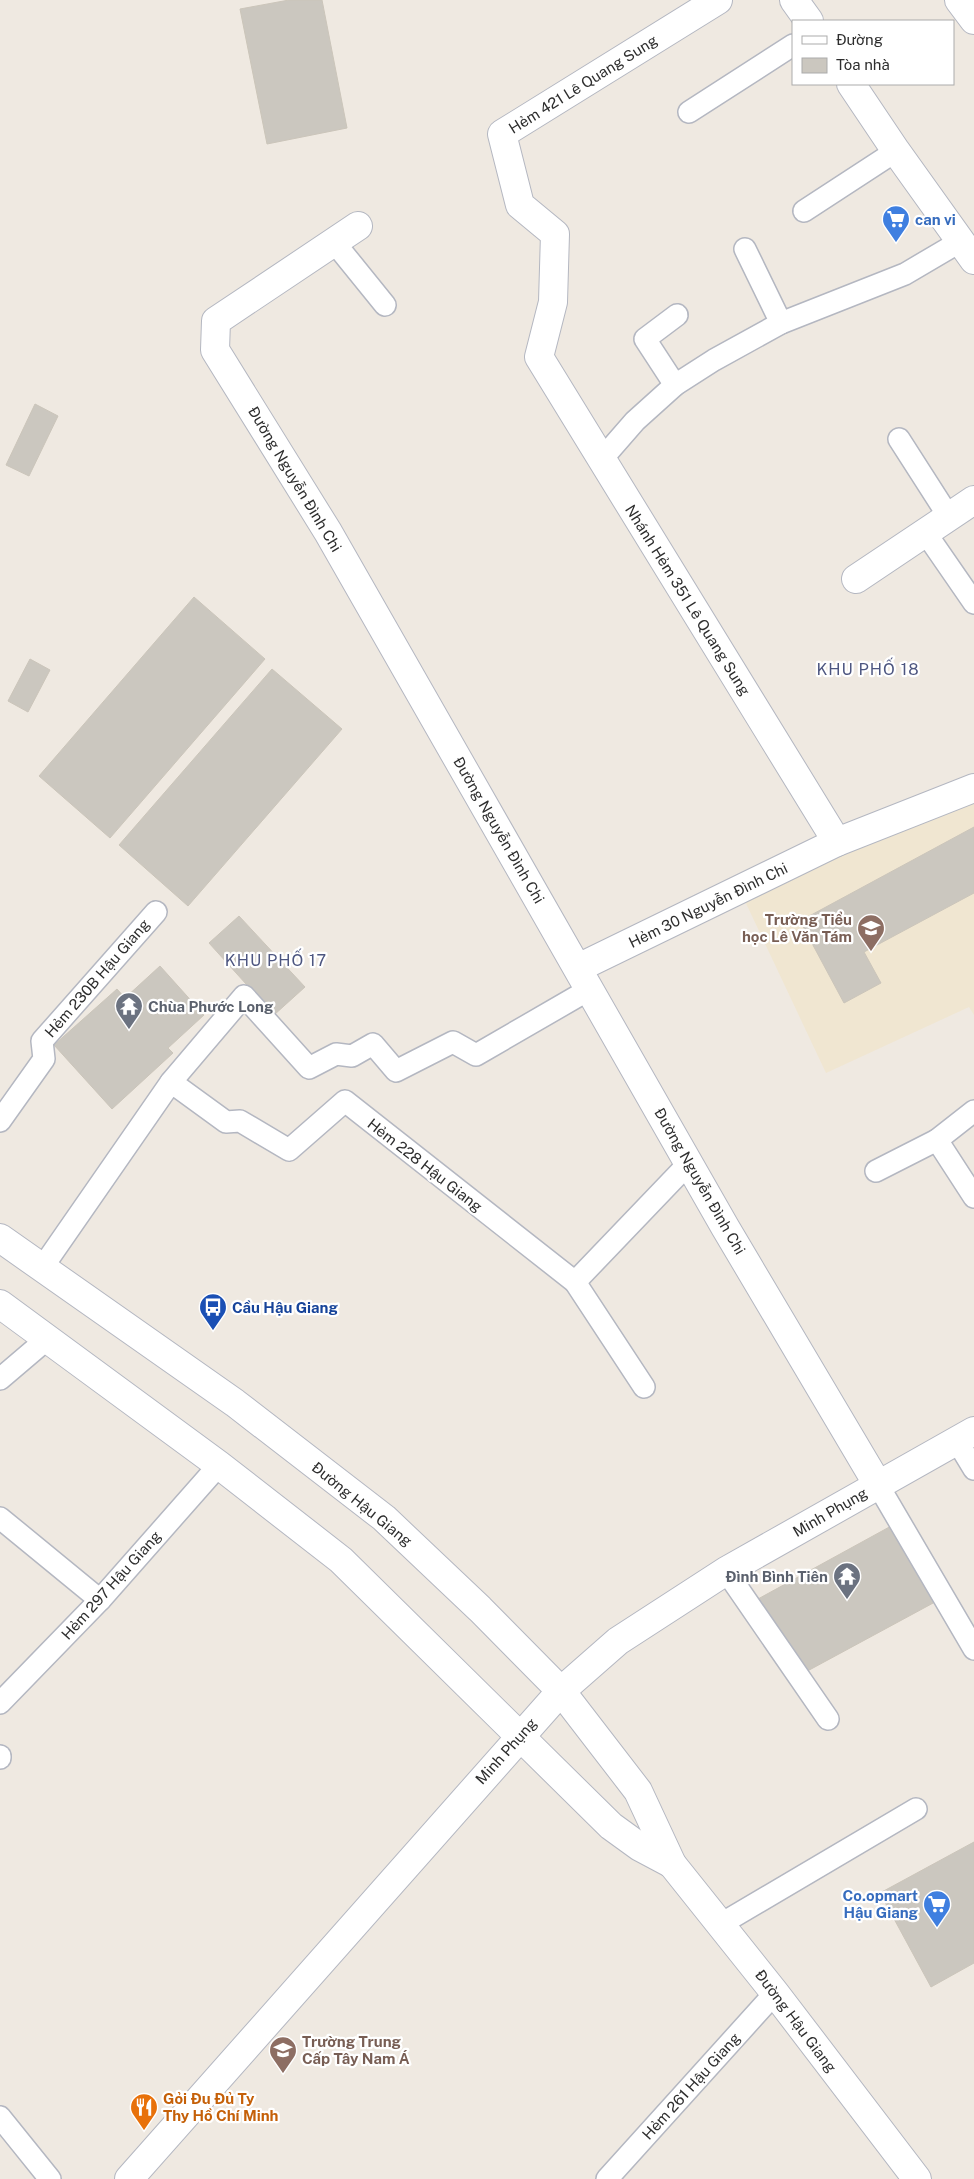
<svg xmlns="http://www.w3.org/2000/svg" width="974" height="2179" viewBox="0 0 974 2179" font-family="'Public Sans',sans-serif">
<rect width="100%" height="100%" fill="#efe9e1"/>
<polygon fill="#f0e6d1" points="974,800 974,1015 969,1007 826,1073 743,897"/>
<g fill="#cbc7bf" stroke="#cbc5ba">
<polygon points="289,0 322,0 347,128 267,144 240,9"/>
<polygon points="35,404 58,416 29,476 6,465"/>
<polygon points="194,597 265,659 110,838 39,776"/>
<polygon points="30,659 50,670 28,712 8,701"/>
<polygon points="272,669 342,729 188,906 119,845"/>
<polygon points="974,827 974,893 864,952 881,983 844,1003 800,921"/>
<polygon points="239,916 305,987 274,1015 209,943"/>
<polygon points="160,966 204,1015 168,1048 173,1053 112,1109 54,1045 117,989 125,998"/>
<polygon points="893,1525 935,1602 800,1675 758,1599"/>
<polygon points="974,1842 974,1963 931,1987 880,1893"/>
</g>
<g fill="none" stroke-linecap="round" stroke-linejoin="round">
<g stroke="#b4b7c1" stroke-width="24">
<g id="lane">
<polyline points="689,112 793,45"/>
<polyline points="804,211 896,151"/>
<polyline points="334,242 385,305"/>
<polyline points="745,249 781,323"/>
<polyline points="675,385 645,339 677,315"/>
<polyline points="899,439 949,517"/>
<polyline points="601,460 635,421 675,385 714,360 781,323 905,274 961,241"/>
<polyline points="925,532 974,603"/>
<polyline points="171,1082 244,996 309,1068 336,1054 352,1056 373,1044 396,1071 453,1042 476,1055 590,989"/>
<polyline points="0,1121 44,1059 42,1041 156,912"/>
<polyline points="937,1140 974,1111"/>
<polyline points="876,1171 937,1140 974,1197"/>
<polyline points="42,1268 171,1082 226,1122 240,1121 289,1150 345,1101 575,1282 644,1387"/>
<polyline points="575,1282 689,1163"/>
<polyline points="0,1379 47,1339"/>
<polyline points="957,1441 974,1469"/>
<polyline points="878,1485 974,1649"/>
<polyline points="0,1518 100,1600"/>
<polyline points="726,1571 828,1719"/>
<polyline points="0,1703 100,1600 219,1465"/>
<polyline points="0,1756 0,1758"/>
<polyline points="721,1924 916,1809"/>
<polyline points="0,2117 50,2179"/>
<polyline points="607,2179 775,1993"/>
</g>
</g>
<g stroke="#b4b7c1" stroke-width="30">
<g id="street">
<polyline points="718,0 502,134 520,205 555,234 553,302 539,357 837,842"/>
<polyline points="358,226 216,321 215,350 328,532 725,1227 878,1485"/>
<polyline points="856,579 974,500"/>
<polyline points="578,968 837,842 974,788"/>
</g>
</g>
<g stroke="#b4b7c1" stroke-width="30">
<g id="secondary">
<polyline points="794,0 809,21"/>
<polyline points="959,0 974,20"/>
<polyline points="851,84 896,151 974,260"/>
<polyline points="0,1238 235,1403 384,1518 480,1609 561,1691 638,1791 672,1864 775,1993 917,2179"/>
<polyline points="0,1304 219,1465 341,1560 611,1826 640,1847 672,1864"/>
<polyline points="129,2179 561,1691 618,1641 726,1571 974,1431"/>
</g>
</g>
<use href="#lane" stroke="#fff" stroke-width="21"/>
<use href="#street" stroke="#fff" stroke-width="28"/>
<use href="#secondary" stroke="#fff" stroke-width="28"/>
</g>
<defs>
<g id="supermarket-pin" transform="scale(1.4375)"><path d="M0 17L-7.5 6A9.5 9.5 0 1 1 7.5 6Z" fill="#3f7fe0" stroke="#fff"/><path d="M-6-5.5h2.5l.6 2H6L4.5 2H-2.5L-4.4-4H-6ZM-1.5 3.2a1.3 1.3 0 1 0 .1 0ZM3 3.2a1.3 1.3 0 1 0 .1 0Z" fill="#fff"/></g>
<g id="school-pin" transform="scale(1.4375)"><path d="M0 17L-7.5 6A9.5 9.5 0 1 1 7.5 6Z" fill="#8d6e63" stroke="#fff"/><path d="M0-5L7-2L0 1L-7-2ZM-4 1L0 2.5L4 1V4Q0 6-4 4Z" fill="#fff"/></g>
<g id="temple-pin" transform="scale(1.4375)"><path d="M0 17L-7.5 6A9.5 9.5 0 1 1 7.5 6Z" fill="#6b7280" stroke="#fff"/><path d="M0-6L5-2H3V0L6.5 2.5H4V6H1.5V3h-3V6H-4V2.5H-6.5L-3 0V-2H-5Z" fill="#fff"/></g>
<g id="bus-pin" transform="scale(1.4375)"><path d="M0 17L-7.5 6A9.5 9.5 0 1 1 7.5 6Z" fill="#1a4fb4" stroke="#fff"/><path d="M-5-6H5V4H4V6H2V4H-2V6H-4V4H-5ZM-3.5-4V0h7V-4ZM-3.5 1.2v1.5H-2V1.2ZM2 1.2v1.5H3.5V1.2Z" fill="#fff"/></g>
<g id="restaurant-pin" transform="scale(1.4375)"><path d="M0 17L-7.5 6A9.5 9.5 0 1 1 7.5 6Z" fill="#e8710a" stroke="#fff"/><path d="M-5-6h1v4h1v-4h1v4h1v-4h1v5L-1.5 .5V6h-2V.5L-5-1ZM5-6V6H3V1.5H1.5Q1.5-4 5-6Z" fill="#fff"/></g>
</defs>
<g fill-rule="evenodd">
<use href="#supermarket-pin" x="896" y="219"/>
<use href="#school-pin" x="871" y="928"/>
<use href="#temple-pin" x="129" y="1006"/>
<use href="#bus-pin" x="213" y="1307"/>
<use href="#temple-pin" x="847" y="1576"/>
<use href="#supermarket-pin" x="937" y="1904"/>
<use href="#school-pin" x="283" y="2050"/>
<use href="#restaurant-pin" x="144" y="2107"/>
</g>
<g text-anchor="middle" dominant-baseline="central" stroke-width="4.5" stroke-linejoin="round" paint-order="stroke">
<g font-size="15" fill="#2e2e2e" stroke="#fff">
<text transform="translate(583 84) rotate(-32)">Hẻm 421 Lê Quang Sung</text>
<text transform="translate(295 479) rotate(59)">Đường Nguyễn Đình Chi</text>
<text transform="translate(688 600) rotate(58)">Nhánh Hẻm 351 Lê Quang Sung</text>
<text transform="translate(499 830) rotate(60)">Đường Nguyễn Đình Chi</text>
<text transform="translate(708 905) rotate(-26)">Hẻm 30 Nguyễn Đình Chi</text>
<text transform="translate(97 978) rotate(-49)">Hẻm 230B Hậu Giang</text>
<text transform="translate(425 1165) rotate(38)">Hẻm 228 Hậu Giang</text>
<text transform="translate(700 1181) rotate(60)">Đường Nguyễn Đình Chi</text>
<text transform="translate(362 1504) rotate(39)">Đường Hậu Giang</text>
<text transform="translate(830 1512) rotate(-30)">Minh Phụng</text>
<text transform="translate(111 1585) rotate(-48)">Hẻm 297 Hậu Giang</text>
<text transform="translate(506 1751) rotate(-48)">Minh Phụng</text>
<text transform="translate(796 2021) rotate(53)">Đường Hậu Giang</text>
<text transform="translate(691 2086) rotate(-48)">Hẻm 261 Hậu Giang</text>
</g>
<g font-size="15" font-weight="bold" fill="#366cbe" stroke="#fff" text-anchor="start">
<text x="915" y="219">can vi</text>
<text x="918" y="1895" text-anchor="end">Co.opmart<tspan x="918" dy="17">Hậu Giang</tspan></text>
</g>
<g font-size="15" font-weight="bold" fill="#785e54" stroke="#fff" text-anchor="end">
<text x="852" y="919">Trường Tiểu<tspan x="852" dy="17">học Lê Văn Tám</tspan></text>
<text x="302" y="2041" text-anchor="start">Trường Trung<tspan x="302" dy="17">Cấp Tây Nam Á</tspan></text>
</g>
<g font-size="15" font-weight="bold" fill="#5b616d" stroke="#fff" text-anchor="start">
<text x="148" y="1006">Chùa Phước Long</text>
<text x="828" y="1576" text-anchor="end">Đình Bình Tiên</text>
</g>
<g font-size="15" font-weight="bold" fill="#164399" stroke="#fff" text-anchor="start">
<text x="232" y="1307">Cầu Hậu Giang</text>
</g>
<g font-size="15" font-weight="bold" fill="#c56008" stroke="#fff" text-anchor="start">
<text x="163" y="2098">Gỏi Đu Đủ Ty<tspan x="163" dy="17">Thy Hồ Chí Minh</tspan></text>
</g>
<g font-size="16" letter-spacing="1" fill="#4d5680" stroke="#fff">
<text x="868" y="669">KHU PHỐ 18</text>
<text x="276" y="960">KHU PHỐ 17</text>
</g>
</g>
<rect x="792" y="20" width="162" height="65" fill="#ffffff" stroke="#ababab"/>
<rect x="802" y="36" width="25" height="8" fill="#ffffff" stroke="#ababab"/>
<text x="836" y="45" font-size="15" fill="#2e2e2e">Đường</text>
<rect x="802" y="58" width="25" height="15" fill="#cbc7bf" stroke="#ababab"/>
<text x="836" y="70" font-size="15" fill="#2e2e2e">Tòa nhà</text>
</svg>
